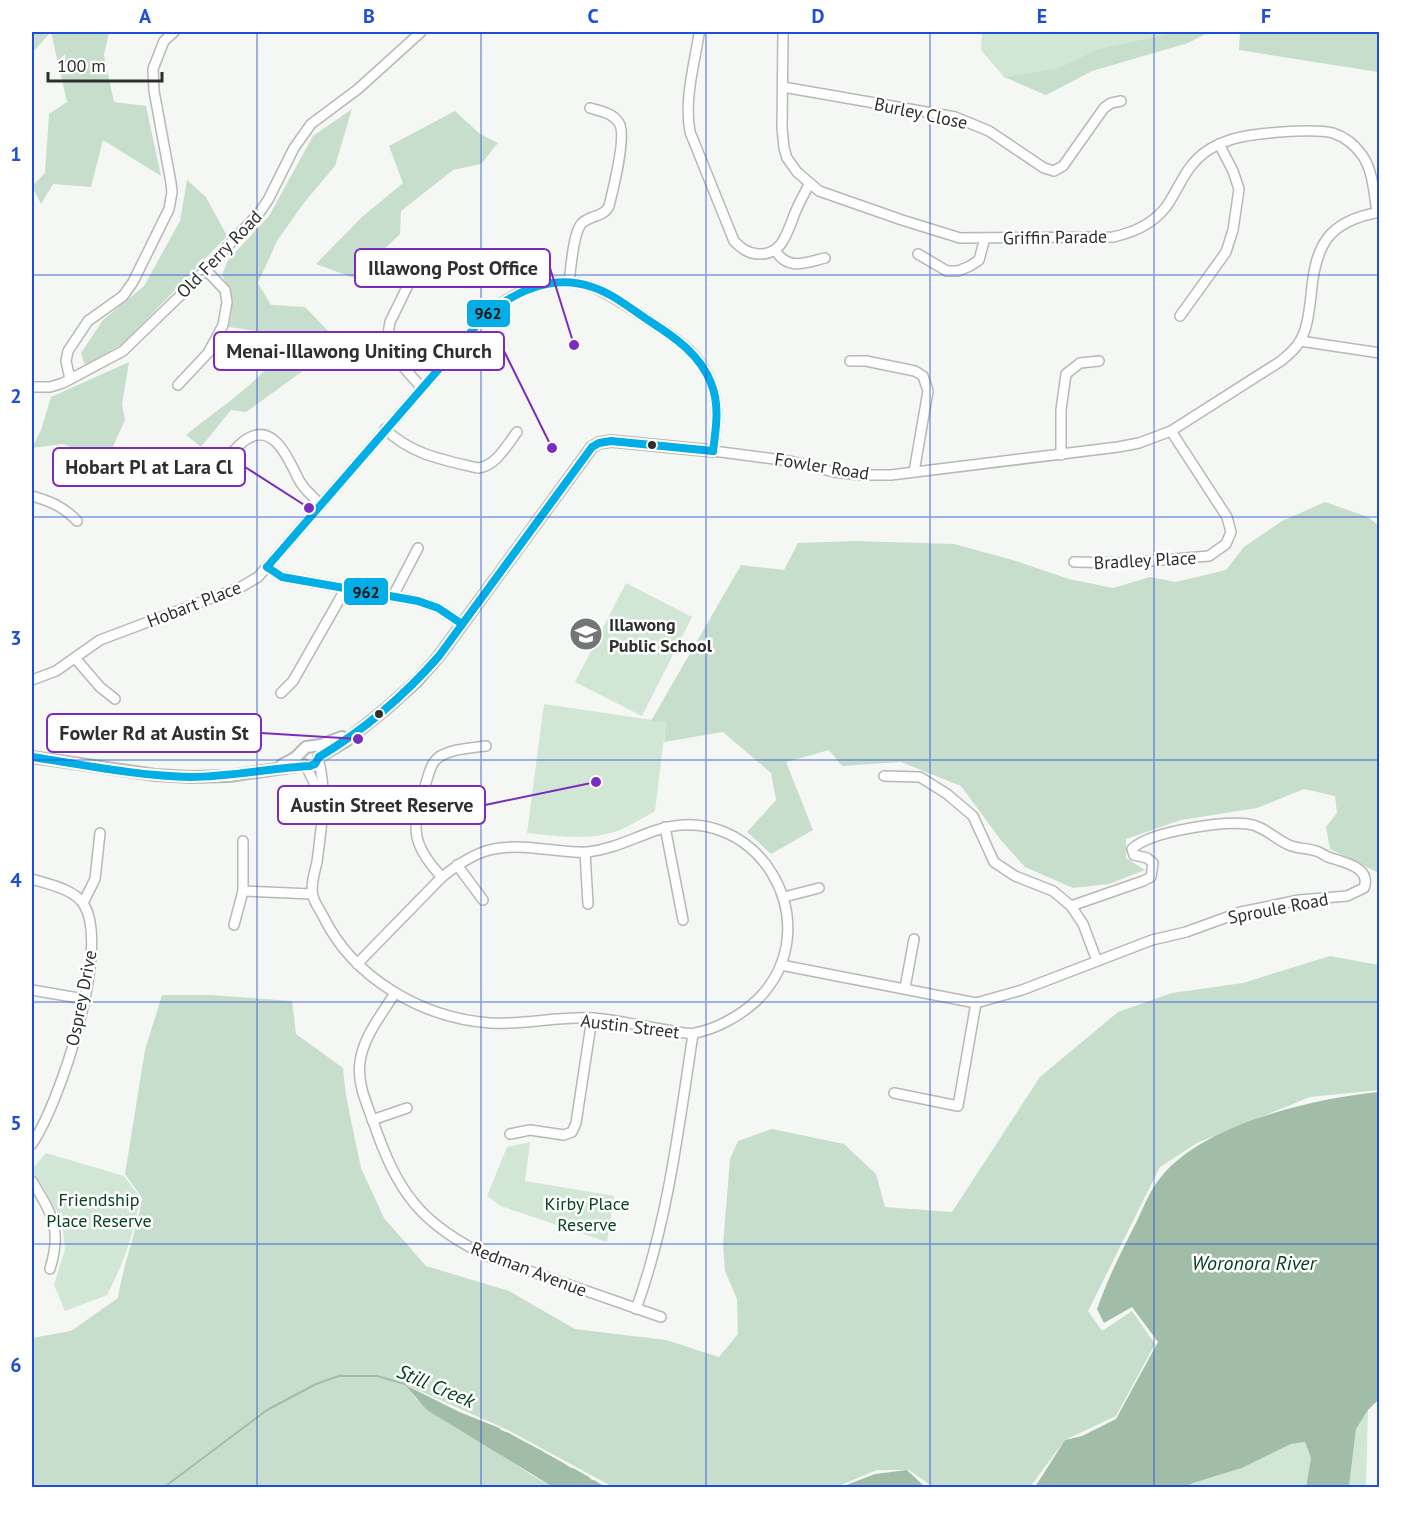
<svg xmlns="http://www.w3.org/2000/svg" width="1411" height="1519" viewBox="0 0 1411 1519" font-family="'PT Sans',sans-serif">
<rect width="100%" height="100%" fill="#f4f7f4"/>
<g fill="#d1e6d4">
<polygon points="982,32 1176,32 1098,49 1058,68 1004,77 981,50"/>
<polygon points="626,583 692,617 642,716 575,682"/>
<path d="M544 704 666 722 655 811C643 818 630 826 617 831 588 841 557 836 527 833Z"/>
<polygon points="530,1142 525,1181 614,1196 607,1242 501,1206 487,1196 507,1147"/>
<path d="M46 1153 124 1176 140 1197C135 1232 123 1264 107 1295L65 1311 54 1285 65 1249 62 1221 42 1185 32 1172V1169Z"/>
<polygon points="1368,1410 1366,1487 1349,1488 1356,1429"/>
<polygon points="1305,1442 1311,1458 1306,1487 1186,1488 1193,1483 1242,1468 1291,1444"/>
</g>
<g fill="#c8decc">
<polygon points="32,32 109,32 104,55 114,102 146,106 161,176 103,140 91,187 53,184 41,204 32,186 45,173 49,114 67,102 51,32 32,53"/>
<polygon points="1176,32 1210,32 1188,43 1092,71 1046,95 1004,77 1058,68 1098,49"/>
<polygon points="1240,32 1379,32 1378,72 1239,50"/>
<path d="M352 109 335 166 303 204 277 241 258 283 271 305 305 307 343 346 307 368 246 412 231 410 201 447 186 435C225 403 265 381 289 336L229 327C233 304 234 296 222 275L228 260 269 216 313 136Z"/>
<polygon points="455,111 480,134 498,143 481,164 453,170 401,211 400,234 354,278 316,264 362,217 403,183 389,146"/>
<polygon points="187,180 206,197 227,236 124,343 85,365 81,353 103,320 144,286 180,221"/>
<polygon points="129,362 122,405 125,420 106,462 63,444 32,448 41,430 51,397"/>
<polygon points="1325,502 1368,517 1379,526 1379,873 1330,849 1326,827 1337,813 1335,796 1304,789 1257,808 1181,820 1126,839 1126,858 1145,870 1109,884 1073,888 1025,867 1000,839 961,786 901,762 842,766 829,750 786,762 813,830 771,854 747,832 776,800 771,773 723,732 664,742 666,722 651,721 741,565 784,570 798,543 855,541 954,544 1016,561 1069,579 1113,588 1150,577 1176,582 1226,570 1244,547 1282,521"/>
<path d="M1330 956 1379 965V1090L1310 1097 1197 1143 1160 1167 1088 1311 1102 1331 1132 1311 1155 1344 1116 1416 1065 1440 1030 1487H933L909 1470H877L836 1487H613L508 1430 404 1384 416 1399 533 1476 553 1487 32 1488V1338L71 1331 118 1298C123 1264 137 1232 142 1198L125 1174 145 1050 162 995H211L292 1001 296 1034 343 1068 346 1096 361 1168 384 1218 426 1266 509 1291 575 1329 666 1340 719 1357 738 1334 737 1299 725 1271 723 1245 730 1159 738 1141 772 1129 844 1144 876 1174 885 1207 952 1212 1040 1077 1118 1012 1172 993 1243 983Z"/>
</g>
<g fill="#a2bda7">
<path d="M1379 1092V1399L1368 1410 1356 1429 1349 1487H1306L1311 1458 1305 1442 1291 1444 1242 1468 1193 1483 1186 1487H1035L1065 1440 1082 1436 1116 1419 1158 1342 1132 1307 1104 1323 1097 1309C1108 1278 1122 1250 1137 1221 1144 1206 1150 1190 1161 1177 1203 1124 1315 1098 1379 1092Z"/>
<path d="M403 1383C432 1404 467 1414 499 1429 536 1446 570 1468 605 1487H553L427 1410Z"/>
<polygon points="907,1470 925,1487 841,1487 875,1474"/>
</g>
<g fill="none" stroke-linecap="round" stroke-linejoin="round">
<g stroke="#a2bda7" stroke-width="2">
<polyline points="409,1388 459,1413 499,1429"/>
<polyline points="507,1433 521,1441"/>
<polyline points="528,1445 542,1452"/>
<polyline points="549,1456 565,1465"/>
<polyline points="573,1469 589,1478"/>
<polyline points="594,1481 605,1488"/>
<polyline points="163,1488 267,1410 316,1384 339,1376 377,1376 405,1384"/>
</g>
<g stroke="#b6b9b6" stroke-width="12">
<g id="minor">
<path d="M783 32 782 128 784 148 787 158 797 172 819 191 902 220 960 238 1113 237C1136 232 1158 221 1170 201 1181 183 1187 166 1204 153 1212 147 1223 142 1233 139 1253 133 1313 128 1333 133 1345 137 1355 145 1362 155 1373 170 1374 194 1377 212"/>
<path d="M699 34C694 66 684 100 690 132L734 241C741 248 747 253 758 254 781 255 786 236 793 218 797 206 804 195 809 184"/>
<polyline points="783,87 955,117 989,131 1044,168 1054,171 1063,166 1104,108 1111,103 1121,101"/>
<path d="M775 250C788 271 804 263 825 258"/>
<polyline points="918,254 947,271 958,271 970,266 979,260 985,238"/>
<polyline points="411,266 413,275 390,322 387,340 390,352 421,387"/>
<path d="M569 282C571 269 573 232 582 223 591 215 604 217 609 206 613 190 627 135 619 123 613 113 600 111 590 108"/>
<polyline points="1180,316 1226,252 1233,230 1239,189 1233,171 1219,144"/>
<polyline points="1300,341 1380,353"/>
<polyline points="850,361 866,361 915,371 923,376 928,391 914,472"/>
<polyline points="70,379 66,361 68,351 88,321 123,296 133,282 169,209 172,192 171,183 154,91 153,69 164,41 174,32"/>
<polyline points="178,385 208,353 223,325 227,302 225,290 205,269"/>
<polyline points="32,387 50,387 63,383 123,351 190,286 259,213 268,200 294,148 311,124 358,89 421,32"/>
<path d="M385 429C412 455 444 460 478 468 496 466 507 445 517 432"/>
<polyline points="1061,455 1061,410 1066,374 1080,363 1099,361"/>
<path d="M210 479C221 467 231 451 244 441 274 419 289 461 299 480 304 490 314 497 321 505"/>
<path d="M32 496C50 501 64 507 77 521"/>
<polyline points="1074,562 1127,563 1209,556 1226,544 1231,532 1227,517 1171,431"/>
<polyline points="267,567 282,577 418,601 438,608 462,624"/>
<polyline points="393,596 418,548"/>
<polyline points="75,658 100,687 115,699"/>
<path d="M32 680 56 671 100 640 241 587 258 577 483 318C511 291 553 273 592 287 613 295 632 310 651 322 676 338 700 353 711 383 720 405 716 428 713 451L790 461 834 472 860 475H891L1118 447 1139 443 1171 431 1281 361C1288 355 1296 349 1300 341 1308 327 1309 311 1311 296 1315 246 1327 221 1380 212"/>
<polyline points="281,693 293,681 346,588"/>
<path d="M318 759C328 792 321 828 317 862 315 871 310 886 313 896 314 902 320 910 323 916 353 978 422 1018 490 1023 524 1025 559 1016 593 1018 618 1020 642 1026 667 1030 675 1031 687 1035 695 1033 716 1029 740 1016 756 1001 834 926 756 795 654 831 631 839 613 849 588 852 573 853 558 850 543 849 497 843 477 849 442 877L357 964"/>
<polyline points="306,766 320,795"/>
<polyline points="884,776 920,777 947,794 973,816 994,862 1015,876 1053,891 1071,906 1083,924 1097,961"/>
<polyline points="665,827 683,920"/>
<polyline points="585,852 588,904"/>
<polyline points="457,865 483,900"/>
<path d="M442 877C413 847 410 828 424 789 427 781 429 769 434 762 443 749 471 748 486 746"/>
<path d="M32 879C47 884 75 889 84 905 111 949 60 1103 32 1144"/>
<polyline points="243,891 312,894"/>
<polyline points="784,897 819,888"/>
<polyline points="83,903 95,879 100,833"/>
<polyline points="234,925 243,891 243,841"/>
<path d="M781 965 976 1003 1022 990 1152 940 1186 932 1241 912 1299 900 1347 896 1364 888C1372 867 1342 862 1328 857 1324 855 1320 852 1316 851 1307 848 1298 849 1289 845 1275 839 1264 826 1248 824 1223 821 1150 831 1132 849L1134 855 1147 858 1153 863 1151 877 1143 881 1071 906"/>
<polyline points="905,988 914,939"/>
<polyline points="32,990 84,999"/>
<path d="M395 993C382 1014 363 1037 360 1062 357 1083 366 1102 373 1121 397 1192 421 1226 492 1258L661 1317"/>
<polyline points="894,1093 958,1106 976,1003"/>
<polyline points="372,1120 407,1108"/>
<polyline points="510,1134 530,1130 564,1135 572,1132 576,1123 592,1018"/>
<path d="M32 1181C53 1216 62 1229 50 1269"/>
<path d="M636 1309C668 1221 679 1126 693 1034"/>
</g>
</g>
<g stroke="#b6b9b6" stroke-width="14">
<g id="tertiary">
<polyline points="32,757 155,775 191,777 229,776 304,765"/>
<polyline points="319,757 346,741 387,708 417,681 439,656 592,447 599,443 611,441 713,451"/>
<polyline points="282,765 295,758 306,747 321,745 342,737"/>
</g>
</g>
<use href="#minor" stroke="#fdfefd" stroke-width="9"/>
<use href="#tertiary" stroke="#fdfefd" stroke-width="10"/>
<g stroke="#fff" stroke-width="12">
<g id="bus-1">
<path d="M267 567 483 318C513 292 552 273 592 287 614 294 632 310 651 322 676 338 700 355 711 383 720 405 716 428 713 451"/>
<polyline points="267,567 282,577 418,601 438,608 462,624"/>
<path d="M32 757C85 765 138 776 191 777 231 777 270 768 310 766L315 764 319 757"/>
<path d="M319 757C364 730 404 696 439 656L592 447 599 443 611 441 713 451"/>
</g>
</g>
<use href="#bus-1" stroke="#02aee5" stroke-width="8"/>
</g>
<path fill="none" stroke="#1d4ed8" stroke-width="1.5" stroke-opacity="0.55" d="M257 32V1488M481 32V1488M706 32V1488M930 32V1488M1154 32V1488M32 275H1380M32 517H1380M32 760H1380M32 1002H1380M32 1244H1380"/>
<defs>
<g id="school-disc" transform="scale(1.725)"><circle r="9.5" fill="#737674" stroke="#fff"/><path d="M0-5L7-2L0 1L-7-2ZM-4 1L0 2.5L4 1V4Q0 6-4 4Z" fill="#fff"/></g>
</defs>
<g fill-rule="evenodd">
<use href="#school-disc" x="586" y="634"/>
</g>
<g fill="#2e302f" stroke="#fff" stroke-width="2">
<circle cx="652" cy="445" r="5"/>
<circle cx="379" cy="714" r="5"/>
</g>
<g text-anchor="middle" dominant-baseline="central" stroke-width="5" stroke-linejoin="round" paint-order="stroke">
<g font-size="18" fill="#2e302f" stroke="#fff">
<text transform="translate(921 113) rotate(12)">Burley Close</text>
<text transform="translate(1055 237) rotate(-1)">Griffin Parade</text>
<text transform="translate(219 254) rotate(-46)">Old Ferry Road</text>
<text transform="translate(822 466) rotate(9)">Fowler Road</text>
<text transform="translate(1145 560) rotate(-3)">Bradley Place</text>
<text transform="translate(194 604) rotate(-21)">Hobart Place</text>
<text transform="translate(1278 908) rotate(-11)">Sproule Road</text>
<text transform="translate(81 998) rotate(-79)">Osprey Drive</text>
<text transform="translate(630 1026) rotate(7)">Austin Street</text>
<text transform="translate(529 1269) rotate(21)">Redman Avenue</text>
</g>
<g font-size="18" font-weight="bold" fill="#2e302f" stroke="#fff" text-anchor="start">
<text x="609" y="624">Illawong<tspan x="609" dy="21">Public School</tspan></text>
</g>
<g font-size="18" fill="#07451d" stroke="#fff">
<text x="99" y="1199">Friendship<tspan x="99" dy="21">Place Reserve</tspan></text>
<text x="587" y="1203">Kirby Place<tspan x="587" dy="21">Reserve</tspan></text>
</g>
<g font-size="20" font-style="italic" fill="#003e17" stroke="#fff">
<text x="1254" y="1263">Woronora River</text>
<text transform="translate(436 1386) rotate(23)">Still Creek</text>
</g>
</g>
<path fill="none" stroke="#7b2cbf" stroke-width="2" d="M574 345L550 268M552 448L504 351M309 508L245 467M358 739L261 733M596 782L485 805"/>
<g fill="#7b2cbf" stroke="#fff" stroke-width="2">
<circle cx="574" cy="345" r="6"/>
<circle cx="552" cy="448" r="6"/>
<circle cx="309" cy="508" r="6"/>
<circle cx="358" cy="739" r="6"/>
<circle cx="596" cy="782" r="6"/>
</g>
<g fill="#fff" stroke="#7b2cbf" stroke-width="2">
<rect x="355" y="249" width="195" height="38" rx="6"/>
<rect x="214" y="332" width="290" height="38" rx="6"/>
<rect x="53" y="448" width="192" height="38" rx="6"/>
<rect x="47" y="714" width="214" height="38" rx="6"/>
<rect x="278" y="786" width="207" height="38" rx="6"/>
</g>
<g font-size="20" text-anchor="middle" font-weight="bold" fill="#2e302f">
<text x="453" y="275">Illawong Post Office</text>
<text x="359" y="358">Menai-Illawong Uniting Church</text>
<text x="149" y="474">Hobart Pl at Lara Cl</text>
<text x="154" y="740">Fowler Rd at Austin St</text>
<text x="382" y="812">Austin Street Reserve</text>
</g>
<g stroke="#fff" stroke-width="2">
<rect x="466" y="299" width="45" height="29" rx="6" fill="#02aee5"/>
<rect x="343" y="577" width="46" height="29" rx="6" fill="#02aee5"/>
</g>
<g font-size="16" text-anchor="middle" font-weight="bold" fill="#111">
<text x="488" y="319">962</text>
<text x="366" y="598">962</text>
</g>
<rect width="1411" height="1519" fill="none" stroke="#ffffff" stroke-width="66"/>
<path d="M48 72v9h114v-9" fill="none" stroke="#2e302f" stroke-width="3"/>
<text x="57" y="72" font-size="18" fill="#2e302f" stroke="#ffffff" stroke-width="4.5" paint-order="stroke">100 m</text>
<rect x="33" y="33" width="1345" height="1453" fill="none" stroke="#1d4ed8" stroke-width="2"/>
<g font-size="20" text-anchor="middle" font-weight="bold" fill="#1d4ed8">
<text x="145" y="23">A</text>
<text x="369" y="23">B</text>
<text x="593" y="23">C</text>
<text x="818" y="23">D</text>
<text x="1042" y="23">E</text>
<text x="1266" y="23">F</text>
<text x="16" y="161">1</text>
<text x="16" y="403">2</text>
<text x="16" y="645">3</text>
<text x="16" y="887">4</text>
<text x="16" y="1130">5</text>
<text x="16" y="1372">6</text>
</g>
</svg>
